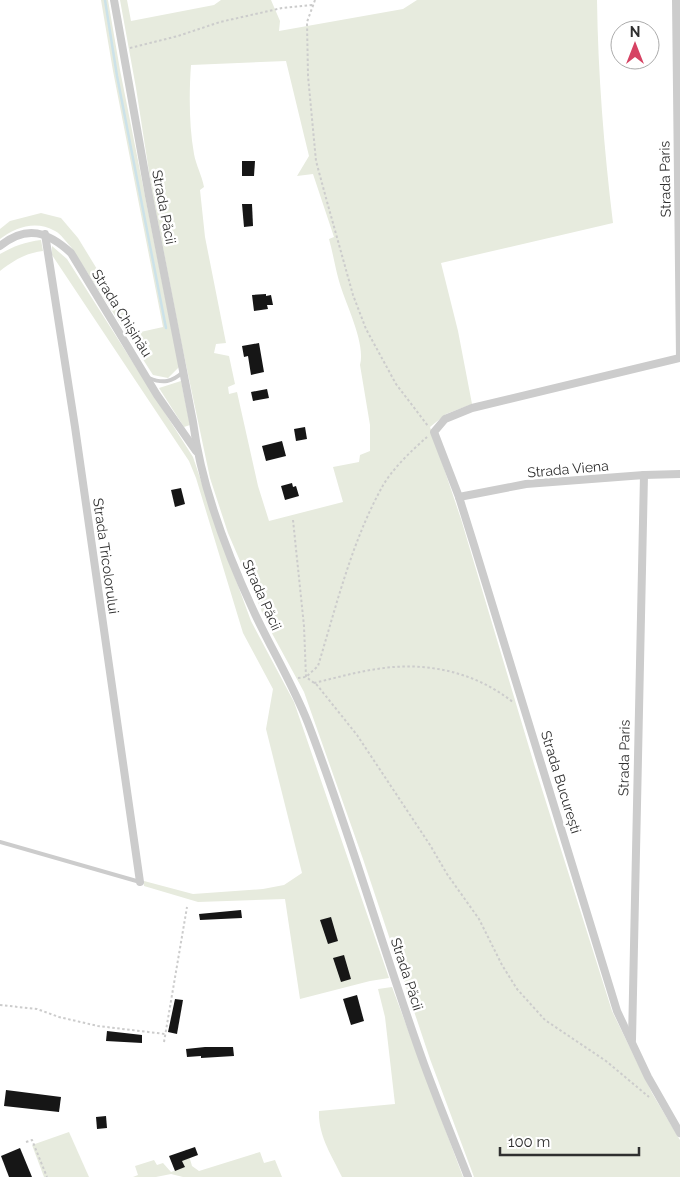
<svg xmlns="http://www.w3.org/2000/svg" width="680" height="1177" viewBox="0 0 680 1177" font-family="Raleway,sans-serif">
<rect width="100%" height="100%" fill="#fff"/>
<g fill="#e7ebde" fill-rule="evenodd">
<path d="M101 0H108L120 70 179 367 168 378 153 375 71 247C66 242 61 234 55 231 36 220 16 227 0 239V229L10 221 41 213 61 218 78 238 136 333 163 327 113 71Z"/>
<path d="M120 0H127L131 21 214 5 221 0H271L280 21 279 31 403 9 417 0H597C598 74 604 149 613 223L441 263 458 331 472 404 446 414 430 427 461 519 534 764 612 1011 652 1093 680 1140V1177H474L430 1059 363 859 304 692 268 626 228 533 210 478 181 341 152 191 136 88ZM286 61 309 156 297 176 313 174 334 237 329 239C333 253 335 267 339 281 345 303 366 343 360 365L370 425V451L360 455 359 462 333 467 343 502 269 521 258 486 237 392 229 394 228 387 235 384 229 356 214 353 216 344 226 343 205 237 200 190 204 187C202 176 196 165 194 154 189 126 189 93 191 65Z"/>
<path d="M41 240 43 251C25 253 13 261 0 271V254C14 246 25 242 41 240Z"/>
<polygon points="52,246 67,259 193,457 219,534 251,621 294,702 389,978 370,981 300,999 285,899 198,902 144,886 144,881 193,894 263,889 284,885 302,873 266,729 273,689 243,633 196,478 189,461 52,255"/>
<polygon points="181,381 190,425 184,427 159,388"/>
<path d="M392 987 463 1177H342C332 1156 318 1136 319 1111L395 1104 385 1017 378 989Z"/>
<polygon points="69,1132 89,1177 44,1177 32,1145"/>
<polygon points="187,1149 192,1166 199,1171 260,1152 264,1163 275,1160 282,1177 183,1177 171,1174 156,1177 133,1177 138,1175 135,1166 154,1160 157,1165 163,1163 171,1172 184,1167 180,1154 185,1152 185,1150"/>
</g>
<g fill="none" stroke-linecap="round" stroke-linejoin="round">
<polyline stroke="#cce2e9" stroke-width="2.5" points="105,0 117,76 166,328"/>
</g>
<g fill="#161616">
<polygon points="242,161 255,161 254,176 242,176"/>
<polygon points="242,204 252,204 253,226 244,227"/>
<polygon points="266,294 266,296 271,295 273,305 267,305 268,309 254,311 252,295"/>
<polygon points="259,343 264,372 251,375 248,356 244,357 242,346"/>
<polygon points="267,389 269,398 253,401 251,392"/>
<polygon points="305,427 307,439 296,441 294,429"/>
<polygon points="282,441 286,456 266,461 262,446"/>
<polygon points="292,483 293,487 296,486 299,496 285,500 281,486"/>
<polygon points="181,488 185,504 175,507 171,490"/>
<polygon points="241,910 242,918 200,920 199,914"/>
<polygon points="331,917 338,941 328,944 320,920"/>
<polygon points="344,955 351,979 341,982 333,958"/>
<polygon points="357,995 364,1021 351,1025 343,999"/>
<polygon points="175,999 183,1000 177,1034 168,1032"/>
<polygon points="107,1031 142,1035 142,1043 106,1041"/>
<polygon points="205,1047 233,1047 234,1056 201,1058 201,1056 187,1057 186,1049"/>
<polygon points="6,1090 61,1097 59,1112 4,1106"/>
<polygon points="106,1116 107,1128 97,1129 96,1117"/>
<polygon points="195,1147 198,1155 182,1161 185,1167 175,1171 169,1156"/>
<polygon points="20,1148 32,1177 9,1177 1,1156"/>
</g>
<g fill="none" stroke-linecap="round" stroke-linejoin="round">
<g stroke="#ccc" stroke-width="2" stroke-dasharray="2.5 2.5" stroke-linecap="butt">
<polyline points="315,0 307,22 308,76 316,161 326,198 353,295 366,329 396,384 428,426"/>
<polyline points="130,48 178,36 220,22 282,8 313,5"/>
<polyline points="293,520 304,626 306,677 317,685 357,735 430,845 447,874 479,919 502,965 517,989 545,1020 606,1061 649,1097"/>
<path d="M298 678 306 677 318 666C336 607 351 544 381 489 391 470 411 451 427 437"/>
<path d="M314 683C335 678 356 672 377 669 426 661 476 672 514 703"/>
<polyline points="0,1005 37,1009 59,1017 98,1026 165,1034"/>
<polyline points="164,1042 187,907"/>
<polyline points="26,1142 32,1140 47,1177"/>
</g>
<g stroke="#ccc" stroke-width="4">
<path d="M149 378C163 384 172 382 183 372"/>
<polyline points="0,842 140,882"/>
</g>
<g stroke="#ccc" stroke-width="8">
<path d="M114 0 149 196 193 422C201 485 228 556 255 614 272 650 293 685 308 723 351 835 383 951 424 1064 438 1102 453 1139 468 1177"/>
<polyline points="676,0 680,358"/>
<polyline points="45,234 75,427 140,882"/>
<path d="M0 246C27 224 48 232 71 253L157 395 196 451"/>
<polyline points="680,358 472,408 445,419 434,432 459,497 474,545 617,1011 648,1077 680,1133"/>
<polyline points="459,497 526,484 644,475 680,474"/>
<polyline points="632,1040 644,475"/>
</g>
</g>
<g text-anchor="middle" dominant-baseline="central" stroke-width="5" stroke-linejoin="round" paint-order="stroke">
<g font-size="14" fill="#2f2f2f" stroke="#fff">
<text transform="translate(665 179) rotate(-91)">Strada Paris</text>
<text transform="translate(164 207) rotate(79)">Strada Păcii</text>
<text transform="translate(122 313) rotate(58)">Strada Chișinău</text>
<text transform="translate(568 469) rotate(-5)">Strada Viena</text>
<text transform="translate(106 556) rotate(82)">Strada Tricolorului</text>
<text transform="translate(262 595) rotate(66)">Strada Păcii</text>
<text transform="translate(624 758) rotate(-89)">Strada Paris</text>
<text transform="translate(561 782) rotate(73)">Strada București</text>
<text transform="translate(407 974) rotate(72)">Strada Păcii</text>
</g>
</g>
<g transform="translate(635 45)"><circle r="24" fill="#ffffff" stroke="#acacac"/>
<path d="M0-4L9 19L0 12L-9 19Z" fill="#d64263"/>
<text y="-8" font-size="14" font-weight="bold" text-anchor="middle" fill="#2f2f2f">N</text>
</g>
<path d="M500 1147v8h139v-8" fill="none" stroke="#2f2f2f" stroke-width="2.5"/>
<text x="508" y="1147" font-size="15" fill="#2f2f2f" stroke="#ffffff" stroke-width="4" paint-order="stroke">100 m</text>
</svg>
